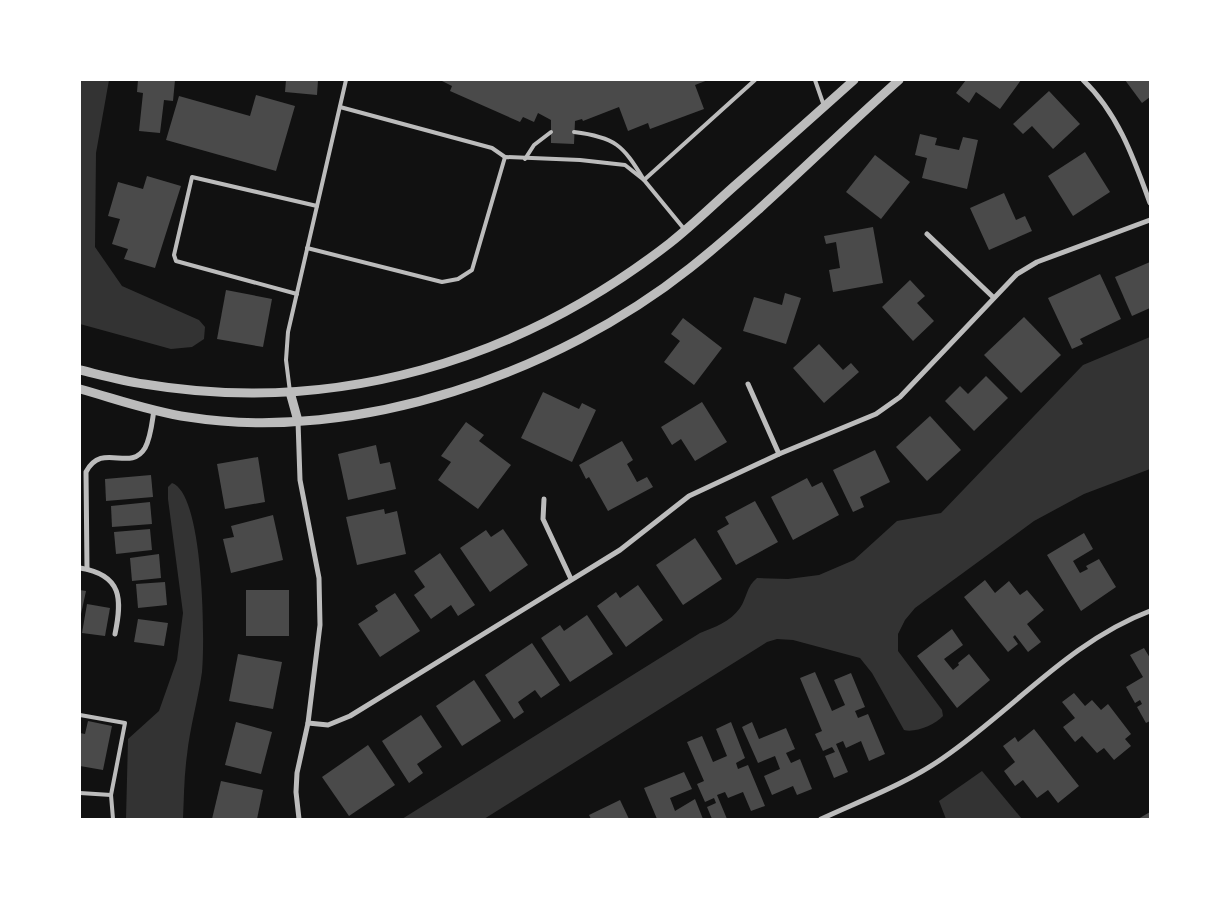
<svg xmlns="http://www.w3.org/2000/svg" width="1230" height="899" viewBox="0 0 1230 899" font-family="'IBM Plex Sans',sans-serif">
<rect width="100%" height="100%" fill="#111"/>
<g fill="#333">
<polygon points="80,80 109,80 96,153 95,247 122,286 199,320 205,327 204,339 192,347 171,349 80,324"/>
<path d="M1150 337V469L1084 494 1034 521 915 608 905 620 898 634V651L942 710 943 716C935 725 915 733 904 730L872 673 860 658 793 640 777 639 767 642 484 819H402L700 633C715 627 730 622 740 608 747 598 746 587 757 578L788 579 819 575 854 560 897 521 941 513 1083 365Z"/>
<path d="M172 483C204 494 205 641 202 672 198 700 190 727 187 755 184 776 184 798 183 819H126L128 739 159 711 177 660 183 613 168 499V487Z"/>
<polygon points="982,771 1022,819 946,819 939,801"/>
</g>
<g fill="#4a4a4a">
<polygon points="138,80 175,80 173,101 164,100 160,133 139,131 143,93 137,92"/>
<polygon points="286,80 318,80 317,95 285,92"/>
<polygon points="440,80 708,80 695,85 704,109 650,129 648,123 628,131 619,107 583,121 582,119 575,121 574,144 551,143 551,120 538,113 534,122 523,117 520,122 450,91 452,86"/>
<polygon points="966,80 1021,80 1000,109 976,92 969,103 956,93"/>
<polygon points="1125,80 1150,80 1150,97 1142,103"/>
<polygon points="1049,91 1080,124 1053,149 1032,126 1023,134 1013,124"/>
<polygon points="256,95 295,106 276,171 166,140 179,96 250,116"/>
<polygon points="920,134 937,138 935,145 959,150 963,137 978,140 967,189 922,178 927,158 915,155"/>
<polygon points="1085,152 1110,192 1073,216 1048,176"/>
<polygon points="875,155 910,182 881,219 846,192"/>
<polygon points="147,176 181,186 155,268 124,259 128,249 112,244 120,219 108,216 118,182 143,189"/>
<polygon points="1004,193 1016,220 1025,216 1032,231 989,250 970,208"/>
<polygon points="873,227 883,283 833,292 829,270 840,268 836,242 826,244 824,236"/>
<polygon points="1150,262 1150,308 1132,316 1115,277"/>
<polygon points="1100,274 1121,319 1080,339 1083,344 1072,349 1048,298"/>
<polygon points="910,280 925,296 917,303 934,321 913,341 882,307"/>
<polygon points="226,290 272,299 263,347 217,339"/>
<polygon points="785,293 801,298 786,344 743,331 754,297 782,305"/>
<polygon points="1024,317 1061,355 1021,393 984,355"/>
<polygon points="683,318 722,348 694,385 664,362 680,341 671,334"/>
<polygon points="819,344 843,370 851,363 859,372 824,403 793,368"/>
<polygon points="986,376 1008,398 974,431 945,401 960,386 968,394"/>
<polygon points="543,392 579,409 582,403 596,410 572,462 521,438"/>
<polygon points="702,402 727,442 695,461 681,439 672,445 661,427"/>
<polygon points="930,416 961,450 927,481 896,447"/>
<polygon points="466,422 484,435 479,441 511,465 478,509 438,480 451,462 441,456"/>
<polygon points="622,441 633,460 627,464 637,482 647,477 653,487 608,511 589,477 586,479 579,465"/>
<polygon points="376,445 380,464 390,462 396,489 348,500 338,454"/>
<polygon points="875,450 890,482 860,497 864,507 853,512 833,470"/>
<polygon points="258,457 265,502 225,509 217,464"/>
<polygon points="151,475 153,497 106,501 105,479"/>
<polygon points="807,478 812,487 822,482 839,515 793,540 771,497"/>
<polygon points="755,501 778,542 736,565 717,531 729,524 725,517"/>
<polygon points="150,502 152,524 112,527 111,506"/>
<polygon points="384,509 385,514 397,511 406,554 357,565 346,517"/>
<polygon points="273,515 283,560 231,573 223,539 234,537 231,526"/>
<polygon points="150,529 152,550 116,554 114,532"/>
<polygon points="503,529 528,565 490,592 460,548 486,530 491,537"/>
<polygon points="1084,533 1093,549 1073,561 1080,573 1088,569 1086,566 1099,559 1116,587 1081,611 1047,555"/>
<polygon points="695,538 722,579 683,605 656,565"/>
<polygon points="440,553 475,605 458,616 451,605 431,619 414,595 425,587 414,571"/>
<polygon points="159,554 161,578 132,581 130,558"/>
<polygon points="985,580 995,593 1009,581 1020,595 1027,590 1044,610 1027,624 1041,642 1028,652 1015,635 1013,637 1018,644 1008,652 964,597"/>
<polygon points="165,582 167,605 138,608 136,584"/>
<polygon points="638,585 663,620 626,647 597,606 616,592 620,598"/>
<polygon points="80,590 86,591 81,614 80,613"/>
<rect x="246" y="590" width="43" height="46"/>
<polygon points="395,593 420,631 380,657 358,624 378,611 375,606"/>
<polygon points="87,604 110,608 105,636 82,633"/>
<polygon points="587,615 613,654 570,682 541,638 560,625 564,631"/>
<polygon points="138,619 168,623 164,646 134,642"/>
<polygon points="952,629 963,645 944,659 953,670 959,665 958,663 969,654 990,680 957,708 917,656"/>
<polygon points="532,643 560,685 541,698 535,690 518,702 524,712 514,719 485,675"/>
<polygon points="1144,648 1150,658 1150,721 1146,723 1137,707 1142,704 1140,700 1135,703 1126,687 1143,677 1130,655"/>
<polygon points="238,654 282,662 273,709 229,701"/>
<polygon points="815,672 832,711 845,705 834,680 851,673 865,707 855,711 858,718 868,714 885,754 869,761 861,741 846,748 843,741 836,744 848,772 834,778 825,756 835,752 832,747 823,751 815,734 822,731 800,678"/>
<polygon points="474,680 501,721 462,746 436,706"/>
<polygon points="1074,693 1085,706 1092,700 1101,710 1108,704 1131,734 1125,739 1131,746 1114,760 1104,748 1097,753 1082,736 1075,742 1063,727 1075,718 1062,702"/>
<polygon points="421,715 442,747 417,764 423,773 409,783 382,741"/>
<polygon points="88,721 112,726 103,770 80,766 80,733 85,734"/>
<polygon points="236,722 272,732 261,774 225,765"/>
<polygon points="731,722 745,758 736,763 738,769 748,765 765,806 751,811 743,792 728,798 725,792 717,795 727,819 712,819 707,807 716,803 714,798 705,802 697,784 704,781 687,742 702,736 713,762 727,756 716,729"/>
<polygon points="752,722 759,739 786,728 795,749 786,753 791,763 800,759 812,789 797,795 793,786 772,795 764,776 780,769 775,756 758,763 742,727"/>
<polygon points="1034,729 1079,786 1058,803 1048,790 1037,798 1023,780 1015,786 1004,771 1015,762 1003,746 1015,737 1018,742"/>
<polygon points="368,745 395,785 349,816 322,777"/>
<polygon points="684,772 692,789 670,798 675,811 695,799 703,819 657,819 644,788"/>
<polygon points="221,781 263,790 257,819 212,819"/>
<polygon points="620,800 629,819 591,819 589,815"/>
<polygon points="1150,812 1150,819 1138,819"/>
</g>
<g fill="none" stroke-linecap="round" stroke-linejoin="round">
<g stroke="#bcbcbc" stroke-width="4">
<polyline points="815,80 824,106"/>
<polyline points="340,107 492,148 505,157"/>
<path d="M574 132C615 137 623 145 644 180L755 80"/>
<polyline points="525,159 534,145 551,132"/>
<polyline points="307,248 442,282 458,279 472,270 505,157 580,160 625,165 644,180 685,230"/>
<polyline points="297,294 176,261 174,255 192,177 317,206"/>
<polyline points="290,392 286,360 288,332 346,80"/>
<polyline points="80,715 125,723 111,795 113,819"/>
<polyline points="80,793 111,795"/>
</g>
<g stroke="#bcbcbc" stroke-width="5">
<path d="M1083 80C1118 113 1134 159 1150 203"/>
<polyline points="927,234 993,297"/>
<polyline points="748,384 779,454"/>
<polyline points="298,421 300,480 319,578 320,625 308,723 297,773 296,792 299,819"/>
<polyline points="544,499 543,519 571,579"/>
<path d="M80 568C123 575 122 600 115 634"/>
<path d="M87 569 86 472C102 441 130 473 145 448 151 437 152 422 154 410"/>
<polyline points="308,723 328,725 350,716 620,550 689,496 779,454 876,414 900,397 1017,274 1037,262 1150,220"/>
<path d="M821 819C862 800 906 784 943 758 1013 710 1070 641 1150 611"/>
</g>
<g stroke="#bcbcbc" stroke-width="9">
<path d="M80 370C101 375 123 381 144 384 336 416 518 361 670 243 694 224 716 202 739 182 778 148 816 114 854 80"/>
<path d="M80 389C116 399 152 412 188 417 357 444 559 372 690 268 763 210 829 142 899 80"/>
<polyline points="290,392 298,421"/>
</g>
</g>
<rect width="1230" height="899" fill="none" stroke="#ffffff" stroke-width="162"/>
</svg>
